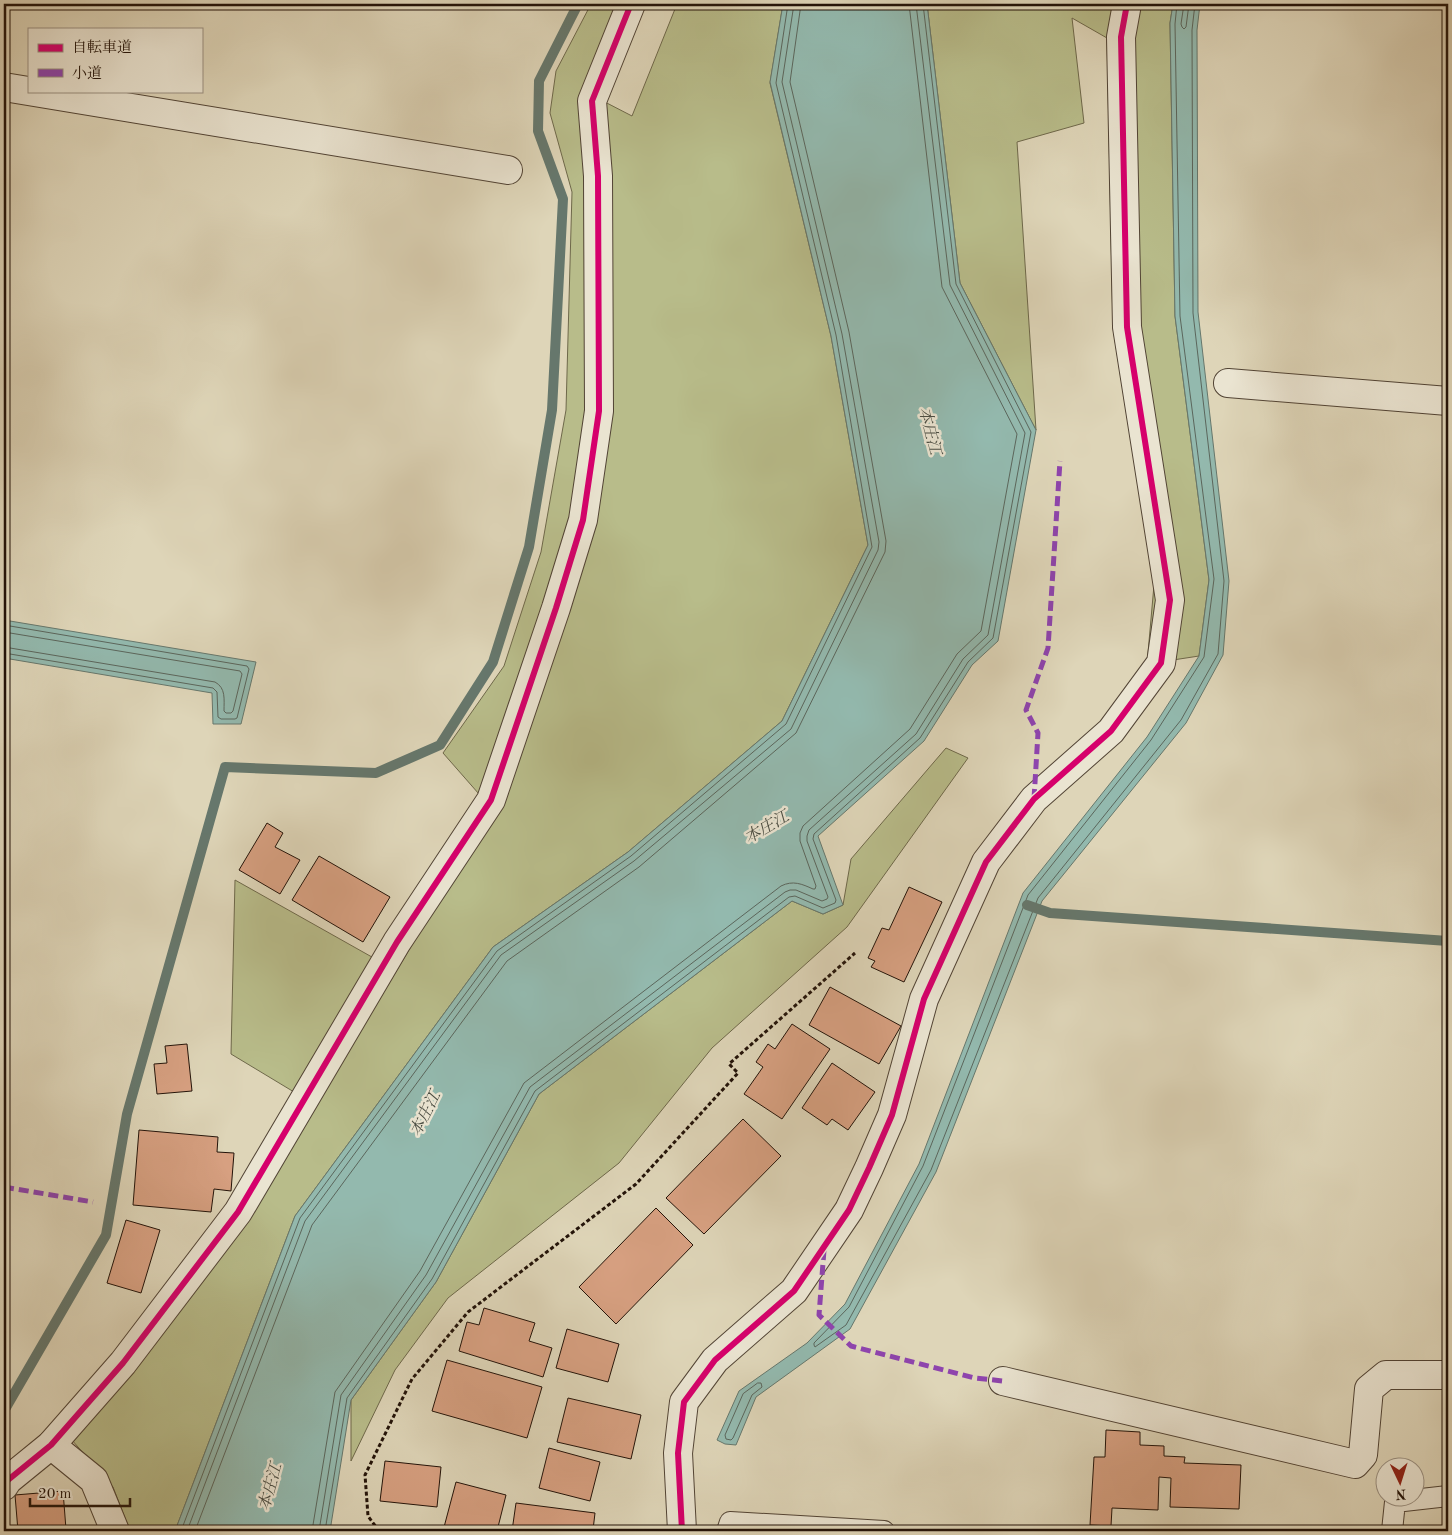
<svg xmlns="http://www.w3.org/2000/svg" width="1452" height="1535" viewBox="0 0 1452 1535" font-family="'Old Standard TT','Noto Serif JP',serif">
<rect width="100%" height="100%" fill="#ded5b8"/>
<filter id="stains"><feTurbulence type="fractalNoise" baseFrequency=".004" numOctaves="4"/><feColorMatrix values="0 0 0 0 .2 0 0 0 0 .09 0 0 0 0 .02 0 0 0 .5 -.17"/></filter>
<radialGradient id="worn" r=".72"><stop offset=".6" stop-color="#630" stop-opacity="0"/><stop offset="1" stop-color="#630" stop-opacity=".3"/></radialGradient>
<g fill="#b8bc8a" stroke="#6e684a">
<polygon points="591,4 622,4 601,100 632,116 677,4 783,4 770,83 831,336 868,545 782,721 628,852 493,947 295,1216 175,1531 130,1531 113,1487 71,1439 251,1213 493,810 443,753 504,666 541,552 566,410 572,192 550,113 556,71"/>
<polygon points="927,4 1173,4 1170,23 1175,316 1209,580 1199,656 1147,664 1154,585 1113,328 1107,38 1072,18 1084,123 1017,142 1036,430 960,283"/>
<polygon points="946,748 968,758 847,927 712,1048 619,1163 448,1298 395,1370 351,1461 351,1400 436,1282 539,1094 792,901 823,914 843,905 851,859"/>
<polygon points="235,880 379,961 299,1095 231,1054"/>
</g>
<g fill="#93b9ae" stroke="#66776c">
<polygon points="783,4 927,4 960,283 1036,430 998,641 972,665 924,741 818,836 843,905 823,914 792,901 539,1094 436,1282 351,1400 330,1531 175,1531 295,1216 493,947 628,852 782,721 868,545 831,336 770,82"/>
<polygon points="1173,4 1200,4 1197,30 1198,312 1229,581 1223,655 1186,723 1042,901 936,1172 850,1329 756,1397 736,1445 725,1444 717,1440 739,1391 807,1343 845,1304 919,1164 1023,893 1147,737 1199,656 1209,580 1175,316 1170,23"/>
<polygon points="4,620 256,662 241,724 213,724 212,693 4,658"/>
</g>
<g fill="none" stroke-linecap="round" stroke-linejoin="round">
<g stroke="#5b665c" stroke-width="1">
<polyline points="1177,4 1175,24 1180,316 1214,579 1204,657 1151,740 1028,895 923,1166 849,1307 814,1343 814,1345 815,1347 846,1325 931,1170 1038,898 1181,720 1218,654 1224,581 1193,313 1192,30 1195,4"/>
<polyline points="1184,4 1181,24 1182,27 1184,29 1186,27 1189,4"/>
<polyline points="4,625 247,666 249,669 237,718 235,719 221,719 218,717 217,692 213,688 4,653"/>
<path d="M4 632 240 671 242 674 233 711 231 713H226L224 711C224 699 226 688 215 682L4 647"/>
<polygon points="758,1383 761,1383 762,1387 752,1395 733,1438 731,1440 726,1439 725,1435 743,1394"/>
<polyline points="181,1531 300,1218 497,951 631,856 786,724 872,547 836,335 776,83 788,4"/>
<polyline points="187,1531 305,1221 501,955 634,861 791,729 878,550 879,542 842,334 782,82 794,4"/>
<polyline points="195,1531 312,1225 507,961 639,867 796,733 885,552 886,541 849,332 790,82 801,4"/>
<path d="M312 1531 335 1392 420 1271 524 1083 781 886C793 880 802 884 813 889H815L816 886 800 841V833L803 826 910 729 957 654 981 631 1017 434 942 287 909 4"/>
<polyline points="319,1531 341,1395 426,1275 530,1087 785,892 790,890 796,890 822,901 827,899 828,897 807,841 807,836 809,830 916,734 963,659 988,635 1025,433 950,285 916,4"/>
<polyline points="325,1531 347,1398 432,1279 535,1091 789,897 795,896 823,908 835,903 836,900 813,839 814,834 920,738 968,662 993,638 1031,432 956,284 923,4"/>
</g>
<g stroke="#66776c" stroke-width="10">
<polyline points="1027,905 1050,913 1448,941"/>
<polyline points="4,1411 106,1235 127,1114 225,767 376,773 440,745 493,662 529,547 552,410 563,199 538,131 539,81 578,4"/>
</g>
</g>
<g fill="#d7a081" stroke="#231309">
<polygon points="267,823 283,833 275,847 300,860 280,894 239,870"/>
<polygon points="319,856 390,897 363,942 292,900"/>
<polygon points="909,887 942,902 904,982 871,967 875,961 868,958 882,928 889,930"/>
<polygon points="830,987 901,1026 879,1064 809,1025"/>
<polygon points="792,1024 830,1049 782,1119 744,1094 763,1067 756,1062 768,1044 775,1049"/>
<polygon points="187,1044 192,1091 157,1094 154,1064 167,1063 165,1046"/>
<polygon points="832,1063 875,1092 848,1130 832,1119 827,1125 802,1108"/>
<polygon points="743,1119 781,1156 704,1234 666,1198"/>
<polygon points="139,1130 218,1137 217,1152 234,1153 231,1191 214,1189 211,1212 133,1205"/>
<polygon points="656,1208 693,1245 616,1324 579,1287"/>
<polygon points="126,1220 160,1230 141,1293 107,1283"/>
<polygon points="484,1308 535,1323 529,1341 552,1348 543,1377 459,1351 467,1322 479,1325"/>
<polygon points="567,1329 619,1344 608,1382 556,1368"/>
<polygon points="447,1360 542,1387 527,1438 432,1411"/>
<polygon points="568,1398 641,1415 631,1459 557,1442"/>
<polygon points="1106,1430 1140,1432 1140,1445 1164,1446 1164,1456 1185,1457 1184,1463 1241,1465 1239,1509 1170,1507 1171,1478 1159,1477 1158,1510 1112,1508 1111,1526 1090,1525 1094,1457 1105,1457"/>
<polygon points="549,1448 600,1462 590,1501 539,1488"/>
<polygon points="385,1461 441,1467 437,1507 380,1501"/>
<polygon points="456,1482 506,1495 497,1531 443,1531"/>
<polygon points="63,1491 66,1529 18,1531 15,1495"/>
<polygon points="516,1503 595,1513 593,1530 601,1531 512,1531"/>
</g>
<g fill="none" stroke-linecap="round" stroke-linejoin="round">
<g stroke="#524435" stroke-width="22">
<g id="service">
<polyline points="727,1531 730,1522 884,1531"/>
<polyline points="1392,1531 1395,1502 1448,1496"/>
</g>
</g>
<g stroke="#524435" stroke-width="30">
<g id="minor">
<polyline points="4,87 508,170"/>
<polyline points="1228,383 1448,401"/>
<polyline points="1003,1381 1355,1464 1363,1455 1369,1389 1386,1375 1448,1375"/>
<polyline points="51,1445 94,1480 115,1531"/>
<polyline points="4,1486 8,1480 51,1445 123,1363 238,1212 397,942 491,800 556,608 583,520 599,411 598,176 592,101 631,4"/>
<polyline points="682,1531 678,1453 684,1402 715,1360 794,1291 849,1210 869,1168 892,1115 924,999 986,862 1034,799 1111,731 1161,663 1170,600 1127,327 1121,37 1127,4"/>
</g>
</g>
<polyline stroke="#231309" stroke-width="3" stroke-dasharray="4 2.5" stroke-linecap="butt" points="379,1531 368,1516 365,1475 412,1379 468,1312 636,1184 738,1073 729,1064 855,953"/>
<use href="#service" stroke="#eae4d1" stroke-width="20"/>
<use href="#minor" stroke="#eae4d1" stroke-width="28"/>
<g stroke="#8e44ad" stroke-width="5" stroke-dasharray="10 5" stroke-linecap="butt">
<polyline points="1034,799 1038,733 1026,710 1048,648 1060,461"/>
<polyline points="4,1187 93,1202"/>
<polyline points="824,1250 819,1315 851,1346 975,1378 1003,1381"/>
</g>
<g stroke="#eae4d1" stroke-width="9">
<g id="cycleway">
<polyline points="4,1486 8,1480 51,1445 123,1363 238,1212 397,942 491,800 556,608 583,520 599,411 598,176 592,101 631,4"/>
<polyline points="682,1531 678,1453 684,1402 715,1360 794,1291 849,1210 869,1168 892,1115 924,999 986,862 1034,799 1111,731 1161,663 1170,600 1127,327 1121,37 1127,4"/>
</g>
</g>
<use href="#cycleway" stroke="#d6006c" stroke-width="6"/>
</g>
<g text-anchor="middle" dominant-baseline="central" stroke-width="5" stroke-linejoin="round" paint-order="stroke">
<g font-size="16" font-style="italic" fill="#4a4d43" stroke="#eae4d1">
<text transform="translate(929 431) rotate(76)">本庄江</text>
<text transform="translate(767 828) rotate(-30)">本庄江</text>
<text transform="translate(426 1114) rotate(-63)">本庄江</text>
<text transform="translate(271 1487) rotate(-74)">本庄江</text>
</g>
</g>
<rect width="1452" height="1535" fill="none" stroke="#ded5b8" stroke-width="20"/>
<rect x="5" y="5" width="1442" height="1525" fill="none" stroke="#231309" stroke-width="2.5"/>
<rect x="10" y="10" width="1432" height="1515" fill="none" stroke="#231309"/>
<rect x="28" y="28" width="175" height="65" fill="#eae4d1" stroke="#9a9081"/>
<rect x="38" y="44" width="25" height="8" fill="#d6006c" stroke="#9a9081"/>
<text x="72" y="52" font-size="15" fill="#231309">自転車道</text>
<rect x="38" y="69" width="25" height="8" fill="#8e44ad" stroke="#9a9081"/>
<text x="72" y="78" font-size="15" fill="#231309">小道</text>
<g transform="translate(1400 1482) rotate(176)"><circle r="24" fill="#eae4d1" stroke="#9a9081"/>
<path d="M0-4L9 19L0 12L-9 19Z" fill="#8f2418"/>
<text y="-8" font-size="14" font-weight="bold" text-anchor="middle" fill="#231309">N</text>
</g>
<path d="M30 1498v8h100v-8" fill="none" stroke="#231309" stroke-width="2.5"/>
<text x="38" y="1498" font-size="15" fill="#231309" stroke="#eae4d1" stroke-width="4" paint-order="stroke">20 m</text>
<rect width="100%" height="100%" filter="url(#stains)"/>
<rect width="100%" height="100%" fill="url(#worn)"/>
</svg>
